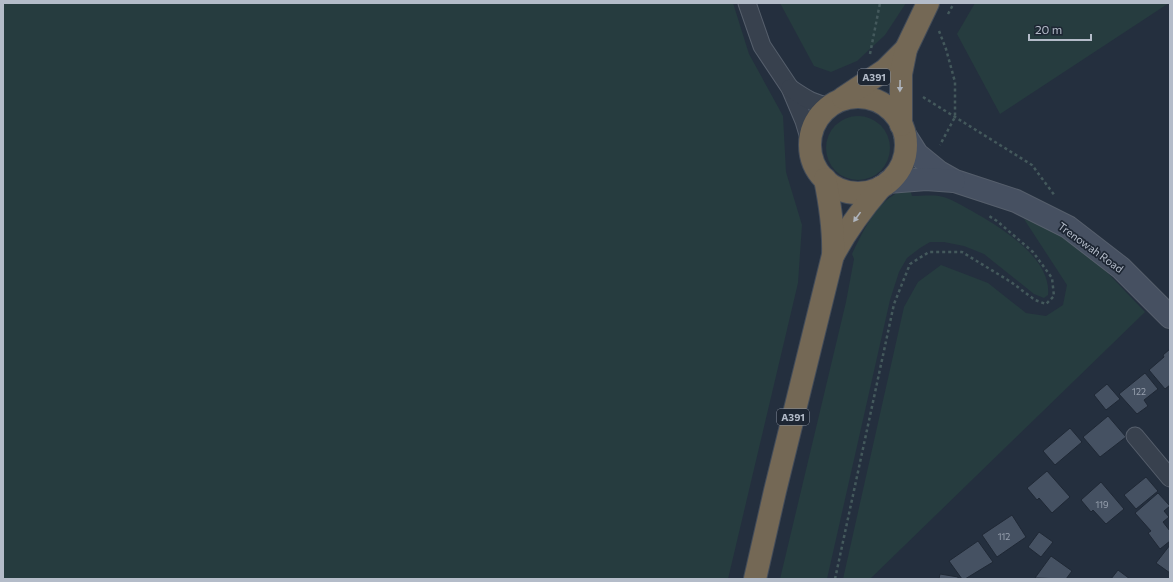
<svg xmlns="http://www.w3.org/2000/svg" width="1173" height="582" viewBox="0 0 1173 582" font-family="Commissioner,sans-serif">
<rect width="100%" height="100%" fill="#242f3e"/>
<g fill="#263c3f">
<polygon points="3,3 733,3 749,54 783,116 786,172 802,225 798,283 728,579 3,579"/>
<polygon points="780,3 906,3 885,35 857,61 831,72 814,66"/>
<polygon points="975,3 1169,3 1000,114 957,34"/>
<circle cx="858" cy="148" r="32"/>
<path d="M910 189 912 196C920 196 930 195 939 196 951 198 962 206 972 211 1000 227 1052 258 1048 295L1044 298 1034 294 984 254 964 246 944 242H930L920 248 907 258 899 272 890 300 827 579H780L846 302 854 259 852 254C863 231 881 192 910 189Z"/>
<polygon points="1024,219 1054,230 1105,270 1145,312 870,579 843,579 904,307 918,282 941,265 988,283 1026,313 1046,316 1063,305 1067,285"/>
</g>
<g fill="#455162" stroke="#1f2835">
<polygon points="1170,349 1170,385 1165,389 1149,370 1164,357 1163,355"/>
<polygon points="1145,373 1158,389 1144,400 1148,406 1137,414 1119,394"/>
<polygon points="1107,384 1120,399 1106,410 1094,395"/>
<polygon points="1108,416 1126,437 1100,457 1083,437"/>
<polygon points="1070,428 1082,442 1055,465 1043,451"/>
<polygon points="1047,471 1070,497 1052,513 1039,498 1037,500 1027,488"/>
<polygon points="1146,477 1158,491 1136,509 1124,495"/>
<polygon points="1101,482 1124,509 1106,524 1093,510 1091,512 1081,500"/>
<polygon points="1158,493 1170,506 1164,511 1169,517 1163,522 1170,531 1170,541 1160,549 1148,533 1151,531 1135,513"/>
<polygon points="1012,515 1026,537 997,557 982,535"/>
<polygon points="1039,532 1053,542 1041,557 1028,547"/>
<polygon points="978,541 993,562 965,579 962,579 949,561"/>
<polygon points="1170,545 1170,573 1156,563"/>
<polygon points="1051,556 1072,571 1066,579 1035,578"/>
<polygon points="1118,570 1130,579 1111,579"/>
<polygon points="940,574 958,577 958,579 939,579"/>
</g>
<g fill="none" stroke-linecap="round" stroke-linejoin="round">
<g stroke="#565f6c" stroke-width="19">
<g id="street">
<polyline points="747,3 762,46 790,88 804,121 810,141"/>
<path d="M790 88C805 98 813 104 830 106"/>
<polyline points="1135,436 1170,478"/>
</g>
</g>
<g stroke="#565f6c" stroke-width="24">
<g id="secondary">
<polyline points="905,135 917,154 939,172 955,181 1016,201 1068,227 1121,268 1170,317"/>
<polyline points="888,182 926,179 954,181"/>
</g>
</g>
<g stroke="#434c59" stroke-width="24">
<g id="highway">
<circle cx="858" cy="145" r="48"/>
<polyline points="843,98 885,70 906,49"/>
<polyline points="901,125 901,74 906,49 928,3"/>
<path d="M834 254C847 229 863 208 881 187"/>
<path d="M755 579 775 491 833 255C834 229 830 204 825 179"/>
</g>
</g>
<g stroke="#44595c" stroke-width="2.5" stroke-dasharray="3 3" stroke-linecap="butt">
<polyline points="948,14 954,3"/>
<polyline points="939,31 946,49 955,82 955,117 940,145"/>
<polyline points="870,54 880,3"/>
<polyline points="923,97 1032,165 1055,196"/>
<polyline points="835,579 894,304 910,264 929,252 962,252 1011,282 1035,300 1046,304 1054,296 1052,278 1033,252 997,221 989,216"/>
</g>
<use href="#street" stroke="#38414e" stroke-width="17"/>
<use href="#secondary" stroke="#465061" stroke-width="22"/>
<use href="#highway" stroke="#746855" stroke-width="22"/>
</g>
<defs><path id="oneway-solid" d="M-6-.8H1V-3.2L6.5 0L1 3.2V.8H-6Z"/></defs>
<g fill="#aeb4bd">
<use href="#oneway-solid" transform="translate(900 86) rotate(91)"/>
<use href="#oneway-solid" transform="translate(857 217) rotate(126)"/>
</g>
<g text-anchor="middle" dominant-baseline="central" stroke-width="3.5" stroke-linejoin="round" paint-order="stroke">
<g font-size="9" fill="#98a1af">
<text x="1139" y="391">122</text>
<text x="1102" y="504">119</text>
<text x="1004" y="536">112</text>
</g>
<g fill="#1d2633" stroke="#878f9c" stroke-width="1">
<rect x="858" y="69" width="32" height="16" rx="3"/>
<rect x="777" y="409" width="32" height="16" rx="3"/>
</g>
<g font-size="10" font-weight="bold" fill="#b4bcc9">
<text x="874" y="77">A391</text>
<text x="793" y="417">A391</text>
</g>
<g font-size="11" fill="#b4bcc9" stroke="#1d2633">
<text transform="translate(1091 247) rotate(36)">Trenowah Road</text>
</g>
</g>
<rect width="1173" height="582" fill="none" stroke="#b4bcc9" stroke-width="8"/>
<path d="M1029 34v6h62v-6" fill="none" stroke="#b4bcc9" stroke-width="2"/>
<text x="1035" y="34" font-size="12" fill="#b4bcc9" stroke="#1d2633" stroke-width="3" paint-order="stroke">20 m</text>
</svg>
